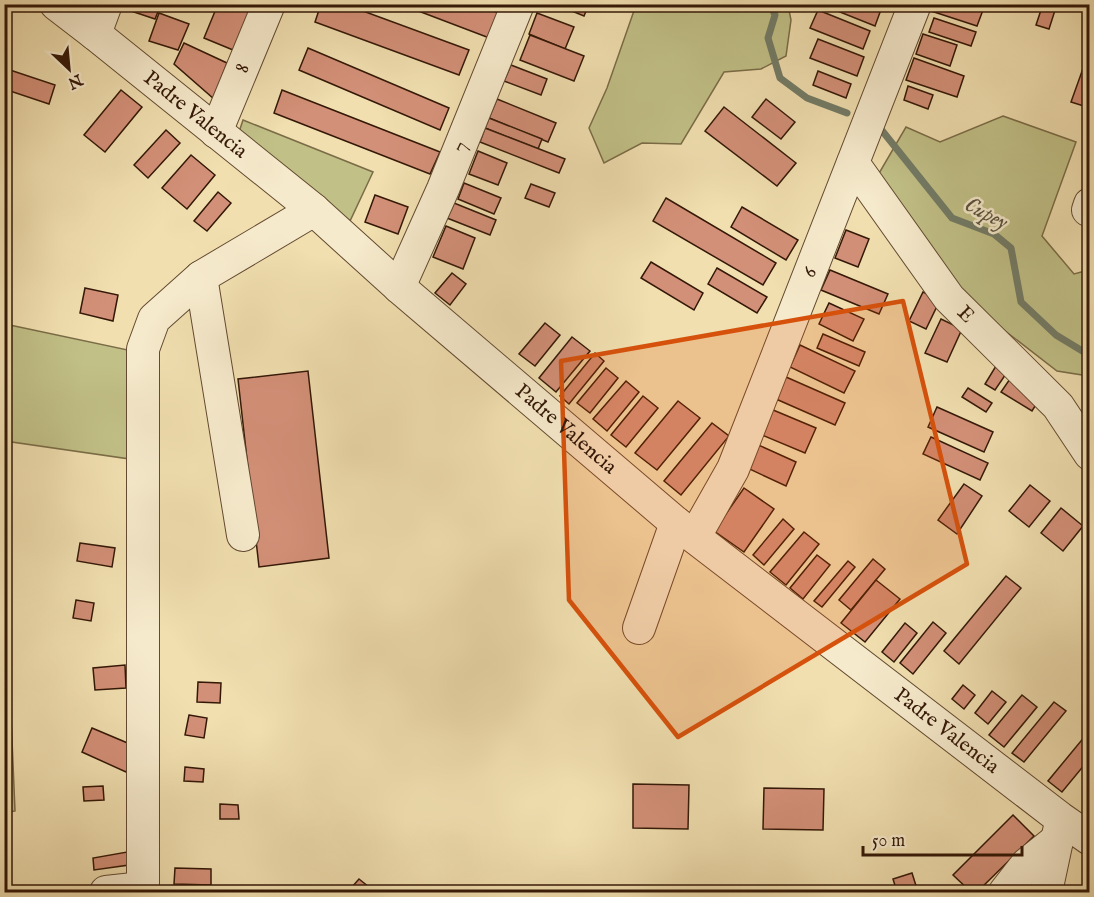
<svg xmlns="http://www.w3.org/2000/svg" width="1094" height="897" viewBox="0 0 1094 897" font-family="'IM FELL English',serif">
<rect width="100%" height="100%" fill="#f1dfb0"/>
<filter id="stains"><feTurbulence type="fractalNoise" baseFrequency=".00333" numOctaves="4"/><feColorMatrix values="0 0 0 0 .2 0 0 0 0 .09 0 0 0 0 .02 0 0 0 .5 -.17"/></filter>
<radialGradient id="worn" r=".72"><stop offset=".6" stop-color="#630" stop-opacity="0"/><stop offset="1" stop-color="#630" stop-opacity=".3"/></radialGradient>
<g fill="#c1c087" stroke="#7a6c47" stroke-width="1.5">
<polygon points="636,5 788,5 791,20 786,56 761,69 724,72 681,144 642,143 604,163 589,128 607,88"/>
<polygon points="1003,116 1076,142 1042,236 1074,274 1089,270 1089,376 1057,371 969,303 878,175 906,127 940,142"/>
<polygon points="243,120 373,172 350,221 238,135"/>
<polygon points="5,324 128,350 137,460 5,441"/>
<polygon points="5,574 15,811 5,813 4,813"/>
</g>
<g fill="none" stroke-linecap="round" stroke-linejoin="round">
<g stroke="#727b66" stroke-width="7">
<polyline points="770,4 775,15 768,38 780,78 807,98 847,113"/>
<polyline points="880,128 952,218 994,234 1011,248 1021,302 1056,335 1084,352 1090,353"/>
</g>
</g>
<g fill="#d39078" stroke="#341807" stroke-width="1.5">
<polygon points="123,4 161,4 155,19 122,8"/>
<polygon points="218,4 239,4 251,9 233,50 204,38"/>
<polygon points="321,4 344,4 469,50 459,75 315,22"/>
<polygon points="400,4 477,4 501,14 492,39"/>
<polygon points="555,4 589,4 584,16"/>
<polygon points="820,4 883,4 875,26"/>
<polygon points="933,4 968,4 983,10 977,26 931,11"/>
<polygon points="1043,4 1057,4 1049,29 1036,25"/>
<polygon points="818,10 870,31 863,49 810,28"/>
<polygon points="159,13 189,24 178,50 149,41"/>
<polygon points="537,13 574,27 565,49 529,34"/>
<polygon points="934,18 976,32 971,46 929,32"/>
<polygon points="923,34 957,45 950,66 916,54"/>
<polygon points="530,35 584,56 574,81 520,60"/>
<polygon points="818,39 864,57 857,76 810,58"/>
<polygon points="184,43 227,63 214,99 174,64"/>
<polygon points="308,48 449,108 440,130 299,70"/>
<polygon points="1090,49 1090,108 1071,102"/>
<polygon points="914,58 964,76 957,97 906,80"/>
<polygon points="511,65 547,79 541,95 504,81"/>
<polygon points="4,68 55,85 49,104 4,89"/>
<polygon points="818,71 851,84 846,98 813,85"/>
<polygon points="908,86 933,95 928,109 904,100"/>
<polygon points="121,90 142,107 105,152 84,135"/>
<polygon points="282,90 440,152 430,174 274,113"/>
<polygon points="497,99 556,123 548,142 489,118"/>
<polygon points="766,99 795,122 781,139 752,117"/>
<polygon points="724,107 796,163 777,186 705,131"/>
<polygon points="489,118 542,139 538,149 485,128"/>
<polygon points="485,128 565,159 559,173 480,142"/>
<polygon points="166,130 180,143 148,178 134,165"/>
<polygon points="478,151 507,163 498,185 469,174"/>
<polygon points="191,155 215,175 187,209 162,188"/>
<polygon points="464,183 501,198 494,214 458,199"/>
<polygon points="531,184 555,193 549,207 525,198"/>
<polygon points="218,192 231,203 207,231 194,221"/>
<polygon points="375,195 408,207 398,234 365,222"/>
<polygon points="666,198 776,263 763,285 653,221"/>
<polygon points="454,203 496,220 490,235 447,218"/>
<polygon points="742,207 798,240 786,260 731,227"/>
<polygon points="446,226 475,238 463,269 433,257"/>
<polygon points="846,230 869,239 858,267 835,258"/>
<polygon points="651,262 703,293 694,310 641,278"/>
<polygon points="717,268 767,297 757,313 708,284"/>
<polygon points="830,270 888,294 879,314 821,290"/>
<polygon points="452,273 466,284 450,305 435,293"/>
<polygon points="85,288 118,295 113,321 80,313"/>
<polygon points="923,292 940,300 926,329 909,321"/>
<polygon points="829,303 864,319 853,341 819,324"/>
<polygon points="941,319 962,329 947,362 925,353"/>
<polygon points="545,323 560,335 535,366 519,354"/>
<polygon points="823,334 865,352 859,366 817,348"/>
<polygon points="572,337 590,351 556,392 539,378"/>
<polygon points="800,345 855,371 844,393 790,367"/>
<polygon points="595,353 604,361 569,404 560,396"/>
<polygon points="999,361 1010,368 995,390 985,384"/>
<polygon points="606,368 618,378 590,413 577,403"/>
<polygon points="308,371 329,558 259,567 238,379"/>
<polygon points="1012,376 1042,395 1032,411 1001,392"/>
<polygon points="786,377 845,403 835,425 776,399"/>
<polygon points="626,381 639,392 607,431 593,419"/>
<polygon points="968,388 992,403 986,412 962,397"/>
<polygon points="643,396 658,408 626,447 611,435"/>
<polygon points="678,401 700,418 657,470 635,453"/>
<polygon points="766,407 816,428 805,453 755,432"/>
<polygon points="937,407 993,432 984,452 928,427"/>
<polygon points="712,423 729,436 681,495 664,481"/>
<polygon points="931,437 988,463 980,480 923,454"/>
<polygon points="754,443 796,462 786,486 743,466"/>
<polygon points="964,484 982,496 957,534 938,520"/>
<polygon points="1030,485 1050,501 1029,527 1009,511"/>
<polygon points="744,488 774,509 744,552 714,531"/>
<polygon points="1061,508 1083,526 1063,551 1041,533"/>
<polygon points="783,519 794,529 764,565 753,555"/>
<polygon points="804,532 819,544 786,585 770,572"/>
<polygon points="80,543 115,548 112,567 77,561"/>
<polygon points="817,555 830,565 803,599 790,588"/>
<polygon points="873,559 885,569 851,610 839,600"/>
<polygon points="848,561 855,567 822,607 814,601"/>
<polygon points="1006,576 1021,588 959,664 944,651"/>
<polygon points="876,580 900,599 865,642 841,623"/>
<polygon points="76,600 94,603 91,621 73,618"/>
<polygon points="933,622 946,633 913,674 900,663"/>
<polygon points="905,623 917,633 894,662 882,652"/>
<polygon points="125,665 126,688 95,690 93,668"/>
<polygon points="198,682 221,683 220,703 197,702"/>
<polygon points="963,685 975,695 964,709 952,699"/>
<polygon points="992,691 1006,702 988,724 975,713"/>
<polygon points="1022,695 1037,707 1004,747 989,735"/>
<polygon points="1054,702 1066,711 1024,762 1012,753"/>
<polygon points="189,715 207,718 204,738 185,735"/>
<polygon points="92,728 137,747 126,772 82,752"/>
<polygon points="1090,730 1090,758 1062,792 1048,781"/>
<polygon points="185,767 204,769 203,782 184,781"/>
<polygon points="633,784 689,785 688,829 633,828"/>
<polygon points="103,786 104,800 84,801 83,787"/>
<polygon points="764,788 824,789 823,830 763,829"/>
<polygon points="220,804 238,805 239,819 220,819"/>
<polygon points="1013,815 1034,836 977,892 971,892 953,875"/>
<polygon points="127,852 129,865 94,870 93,858"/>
<polygon points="175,868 211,869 211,885 174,884"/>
<polygon points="4,869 8,869 11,890 4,890"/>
<polygon points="912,873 918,892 897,892 893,879"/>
<polygon points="359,879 369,887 364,892 358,892 352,887"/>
</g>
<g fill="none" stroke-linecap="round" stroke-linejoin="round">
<g stroke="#634a31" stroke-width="34">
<g id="minor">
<path id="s1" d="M56 4 95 34 314 210 399 287 676 523 1060 818 1090 839"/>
<polyline points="95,34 106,4"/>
<path id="s2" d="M216 132 269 4"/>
<path id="s3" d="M853 163 949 298 1058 406 1090 454"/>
<polyline points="1088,210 1090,204"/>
<polyline points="201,277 243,535"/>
<path id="s4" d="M399 287 443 189 518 4"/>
<path id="s5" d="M695 536 733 469 915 4"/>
<polyline points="639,628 676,523"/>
<polyline points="106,892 143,888"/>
<polyline points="143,892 143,349 154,319 201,277 314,210"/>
<polyline points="1005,892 1027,864 1058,839"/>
<polyline points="1046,892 1059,831"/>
</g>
</g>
<use href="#minor" stroke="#f6eacc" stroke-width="32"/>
</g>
<path fill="#d6520c" fill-opacity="0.2" stroke="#d6520c" stroke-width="4.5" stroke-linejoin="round" d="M903 301 967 564 678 737 569 600 561 361Z"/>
<g text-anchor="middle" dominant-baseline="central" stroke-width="5" stroke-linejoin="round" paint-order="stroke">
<g font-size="21" fill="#341807" stroke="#f6eacc">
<text stroke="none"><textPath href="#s2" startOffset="69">8</textPath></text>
<text stroke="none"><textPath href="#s1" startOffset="178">Padre Valencia</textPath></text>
<text stroke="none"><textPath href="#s4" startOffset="153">7</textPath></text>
<text stroke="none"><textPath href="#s5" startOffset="288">6</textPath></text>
<text stroke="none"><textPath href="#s3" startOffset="189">E</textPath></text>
<text stroke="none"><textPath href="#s1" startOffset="664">Padre Valencia</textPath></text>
<text stroke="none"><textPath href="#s1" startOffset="1150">Padre Valencia</textPath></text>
</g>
<g font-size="22" font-style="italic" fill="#58523e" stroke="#f6eacc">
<text transform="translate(986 214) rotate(28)">Cupey</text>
</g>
</g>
<rect width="1094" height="897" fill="none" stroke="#f1dfb0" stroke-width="24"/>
<rect x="6" y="6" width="1082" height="885" fill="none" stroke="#341807" stroke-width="3"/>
<rect x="12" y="12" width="1070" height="873" fill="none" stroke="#341807" stroke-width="1.5"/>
<g transform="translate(69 69) rotate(154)" stroke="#f6eacc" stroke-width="4.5" paint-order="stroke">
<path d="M0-4.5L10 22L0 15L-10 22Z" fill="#341807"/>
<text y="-9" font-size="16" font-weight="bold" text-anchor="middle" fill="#341807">N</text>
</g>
<path d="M863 846v9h159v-9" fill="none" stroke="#341807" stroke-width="3"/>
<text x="872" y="846" font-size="18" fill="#341807" stroke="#f6eacc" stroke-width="4.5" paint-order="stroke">50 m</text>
<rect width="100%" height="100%" filter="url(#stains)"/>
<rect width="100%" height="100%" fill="url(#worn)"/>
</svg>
